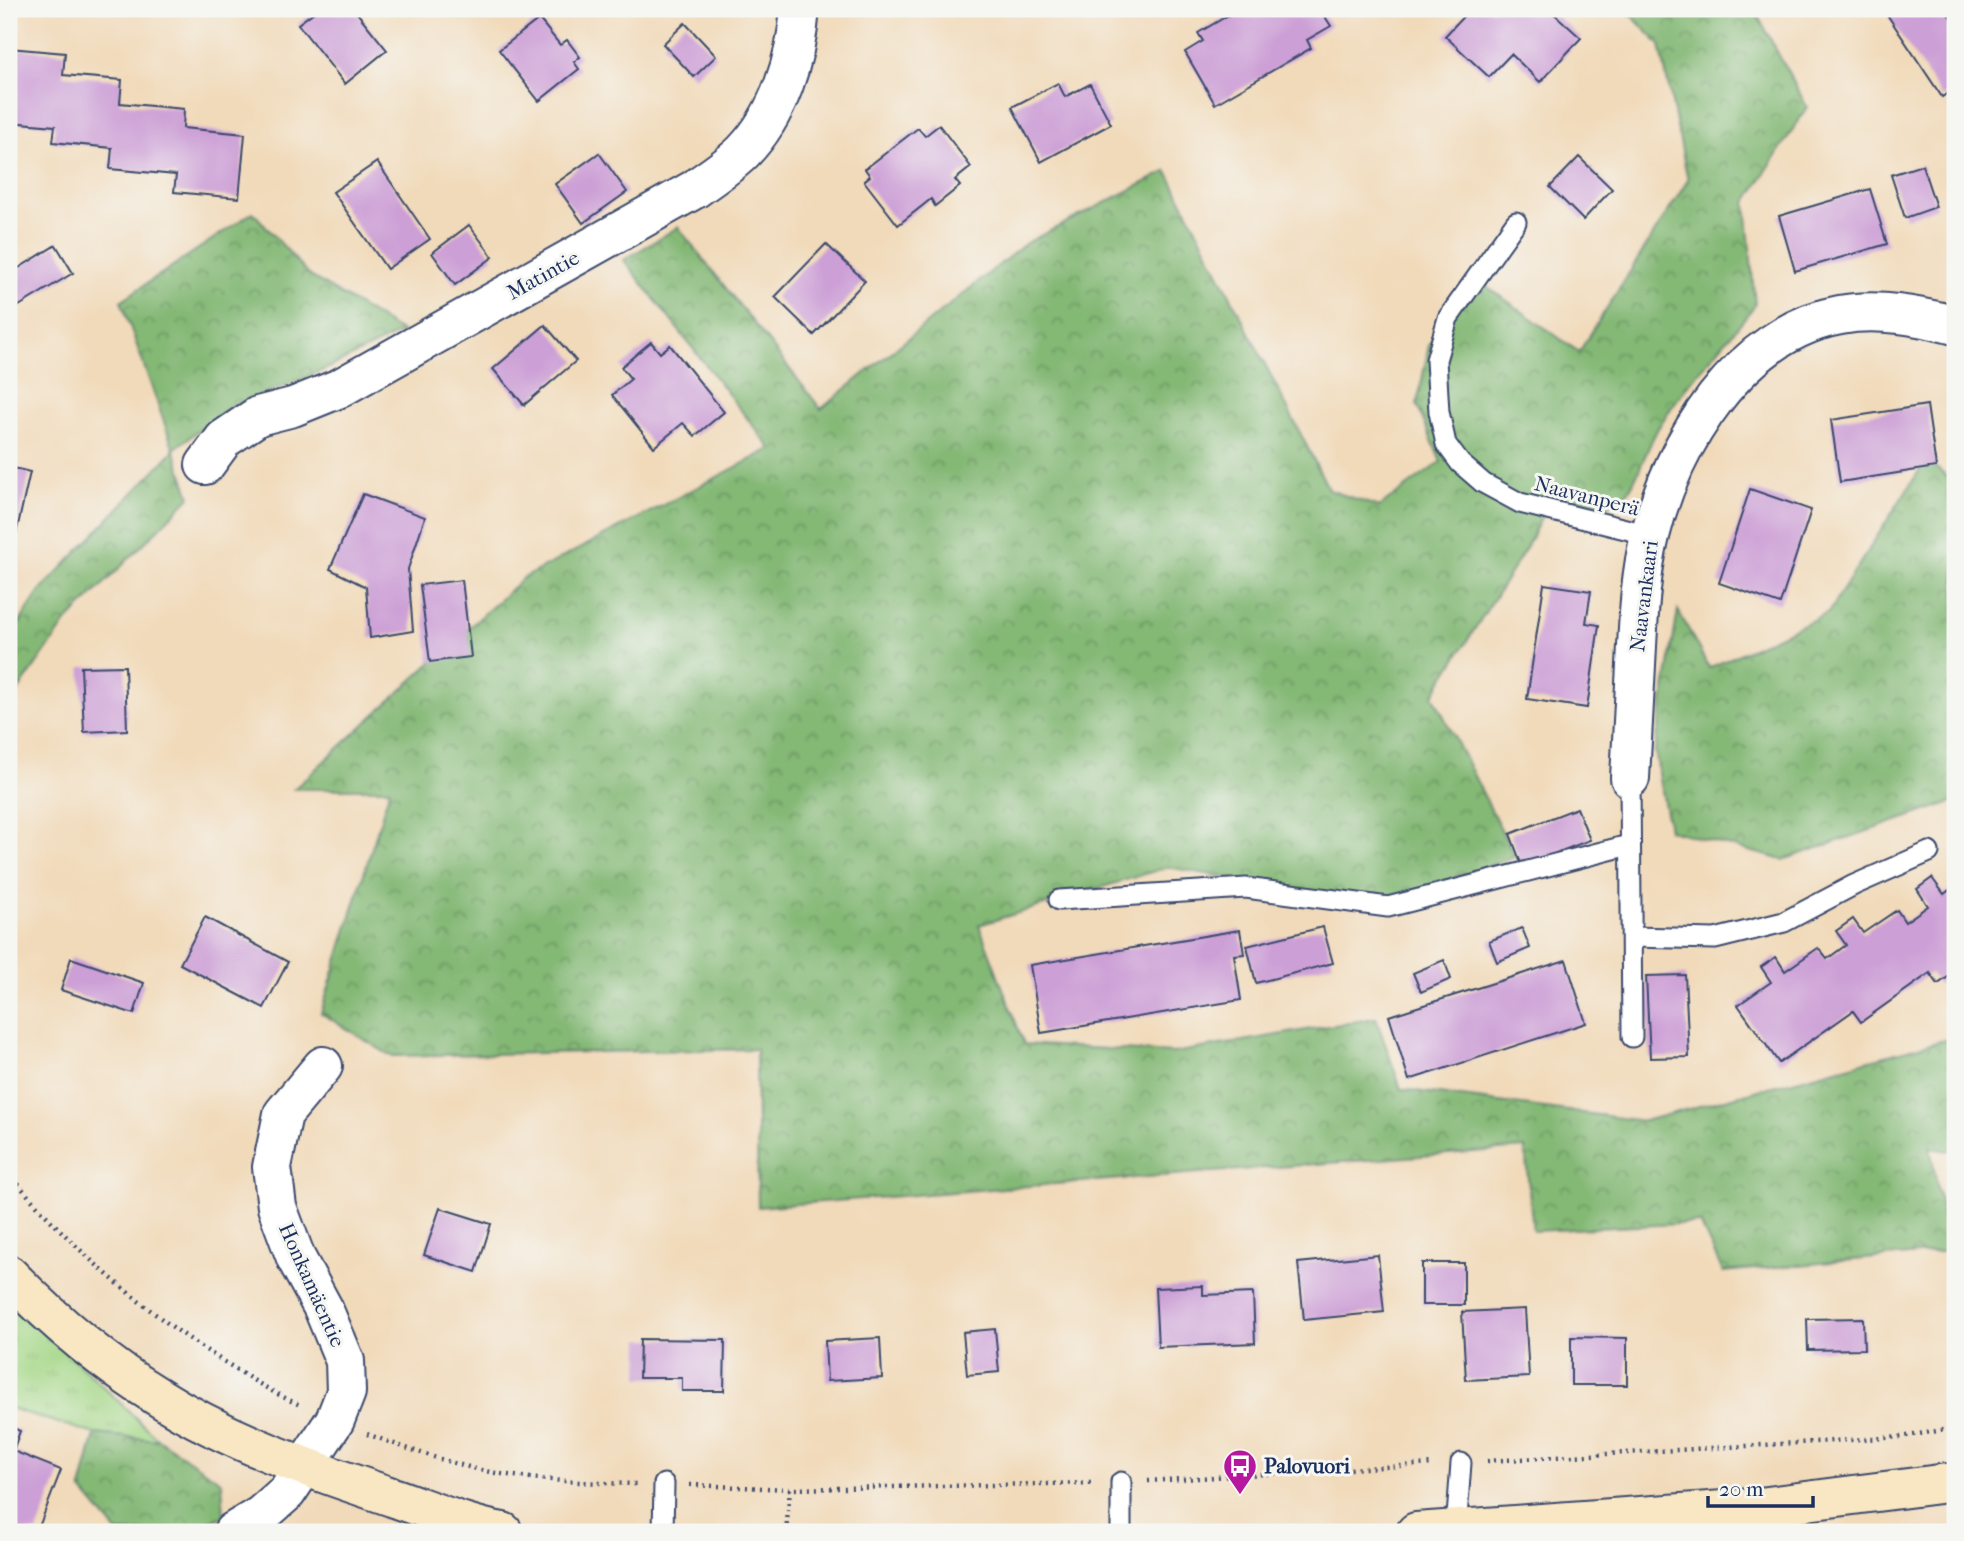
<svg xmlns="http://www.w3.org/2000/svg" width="1964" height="1541" viewBox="0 0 1964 1541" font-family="'IM FELL French Canon',serif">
<defs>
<pattern id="grass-tufts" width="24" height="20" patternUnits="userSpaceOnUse" patternTransform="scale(1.75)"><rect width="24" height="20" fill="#a4d787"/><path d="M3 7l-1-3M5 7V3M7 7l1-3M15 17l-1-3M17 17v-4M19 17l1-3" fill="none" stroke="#8db977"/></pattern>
<pattern id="forest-crowns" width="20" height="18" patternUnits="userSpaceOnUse" patternTransform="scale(1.75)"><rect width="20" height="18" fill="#83b874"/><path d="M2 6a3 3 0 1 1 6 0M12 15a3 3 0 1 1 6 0" fill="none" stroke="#6a9662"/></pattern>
</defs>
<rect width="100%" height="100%" fill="#f6f6f2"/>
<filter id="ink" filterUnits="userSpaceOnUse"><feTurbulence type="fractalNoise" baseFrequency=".0143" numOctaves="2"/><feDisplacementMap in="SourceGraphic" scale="14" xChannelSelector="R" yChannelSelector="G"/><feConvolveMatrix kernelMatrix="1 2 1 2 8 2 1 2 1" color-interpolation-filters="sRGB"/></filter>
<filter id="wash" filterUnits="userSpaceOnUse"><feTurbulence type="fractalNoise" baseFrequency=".00686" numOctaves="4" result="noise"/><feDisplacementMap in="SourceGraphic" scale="28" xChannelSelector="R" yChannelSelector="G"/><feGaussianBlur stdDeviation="1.57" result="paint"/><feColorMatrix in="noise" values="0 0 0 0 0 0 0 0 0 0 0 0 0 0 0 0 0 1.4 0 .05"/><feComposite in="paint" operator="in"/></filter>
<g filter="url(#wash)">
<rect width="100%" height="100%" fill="#f1daba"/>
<polygon fill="url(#grass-tufts)" stroke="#608372" stroke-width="2" points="9,1297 159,1440 95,1434 9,1408"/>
<g fill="url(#forest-crowns)" stroke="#4f7469" stroke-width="2">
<path d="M1625 9H1754L1807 107 1746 203 1755 305C1723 347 1684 384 1657 430 1644 454 1638 481 1620 503L1605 505 1551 498 1526 548 1433 695 1515 857 1378 905 1168 867 979 925 1024 1044 1173 1053 1376 1018 1401 1089 1644 1121 1955 1037V1152L1930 1148 1950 1251 1723 1272 1700 1223 1533 1231 1525 1148 758 1207 756 1049 391 1056 321 1013 390 789H294L523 578 771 449 624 260 678 227 821 409 1026 243 1167 171 1329 490 1379 507 1441 462 1417 405 1429 345 1472 276 1579 352 1688 180 1660 45Z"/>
<polygon points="253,212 309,275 402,332 324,370 230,407 174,449 190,497 67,621 9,704 9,638 40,591 174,450 121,301"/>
<polygon points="1926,460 1955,483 1955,801 1783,860 1669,830 1655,751 1678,610 1709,668 1828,613"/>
<polygon points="95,1434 159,1440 222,1482 224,1516 187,1532 117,1532 81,1489"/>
</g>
<g id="blocks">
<g fill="#cc9fd6">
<polygon points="318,9 354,9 387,50 345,84 298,24"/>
<polygon points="1239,9 1320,9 1331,26 1307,40 1311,48 1215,104 1185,52 1203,41 1198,33"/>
<polygon points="1470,9 1549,9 1581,38 1540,82 1511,54 1489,77 1445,36"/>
<polygon points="1899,9 1945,9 1955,24 1955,88 1942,97 1888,16"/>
<polygon points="539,19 560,45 567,40 580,57 574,62 579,69 539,101 499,50"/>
<polygon points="685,23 716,56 694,77 663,44"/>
<polygon points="9,48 65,53 63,75 122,80 120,103 184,109 183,128 245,134 239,198 174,192 176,175 110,169 112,148 53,142 55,126 9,122"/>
<polygon points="1058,83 1065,97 1090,84 1111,124 1041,162 1012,107"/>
<polygon points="939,125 971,167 955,180 960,186 935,206 931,199 898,225 864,181 870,176 865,169 918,128 925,136"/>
<polygon points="599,153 627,192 583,223 555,184"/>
<polygon points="1579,157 1612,189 1583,220 1550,187"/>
<polygon points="377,162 430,239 387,269 333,192"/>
<polygon points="1922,165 1936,207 1905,218 1891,175"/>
<polygon points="1870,189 1887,244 1795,271 1779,216"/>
<polygon points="469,225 493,257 455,285 432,253"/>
<polygon points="826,244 865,281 814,335 775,297"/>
<polygon points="56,245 73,273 9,312 9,274"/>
<polygon points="545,325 576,361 524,405 493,369"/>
<polygon points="651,342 660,353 670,345 724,412 695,436 683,423 654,447 612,395 631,379 621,367"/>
<polygon points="1927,405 1936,467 1840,482 1831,420"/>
<polygon points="9,467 30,472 12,552 9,551"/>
<polygon points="1750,489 1811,510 1780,604 1719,583"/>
<polygon points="363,494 425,517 408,569 413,631 370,638 366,587 330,569"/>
<polygon points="462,580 471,657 430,662 420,585"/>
<polygon points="1544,584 1591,591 1586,623 1599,625 1587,708 1527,699"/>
<polygon points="125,666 127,730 84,732 81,667"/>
<polygon points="1577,808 1590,840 1522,866 1510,834"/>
<polygon points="1932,878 1944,894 1955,886 1955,972 1938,984 1930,973 1861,1022 1853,1011 1779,1063 1738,1005 1771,982 1761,967 1776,957 1785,971 1818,948 1827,959 1846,945 1836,931 1853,919 1863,933 1897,910 1905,922 1928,906 1917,889"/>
<polygon points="205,917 288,962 264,1008 180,964"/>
<polygon points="1323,927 1333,963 1256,983 1247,946"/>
<polygon points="1522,928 1530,948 1497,962 1489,941"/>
<polygon points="1240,930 1244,954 1234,955 1241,1000 1041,1033 1030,965"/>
<polygon points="71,958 144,983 134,1014 61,990"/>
<polygon points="1444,960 1451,979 1421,992 1413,973"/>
<polygon points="1566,960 1586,1023 1409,1080 1389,1016"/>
<polygon points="1685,975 1689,1057 1650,1058 1646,976"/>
<polygon points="440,1208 491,1224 476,1272 424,1255"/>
<polygon points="1378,1255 1384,1312 1304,1320 1298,1263"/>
<rect x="1422" y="1263" width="42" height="42"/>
<polygon points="1203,1286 1203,1295 1253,1293 1255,1343 1158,1347 1155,1288"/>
<polygon points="1525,1309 1529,1377 1466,1380 1462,1312"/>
<polygon points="1863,1318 1864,1349 1808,1350 1807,1319"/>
<polygon points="995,1329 999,1372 967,1375 963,1332"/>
<polygon points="1571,1337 1627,1338 1627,1385 1571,1385"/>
<polygon points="880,1338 882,1378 827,1381 825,1341"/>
<polygon points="640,1339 725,1340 724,1391 682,1391 682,1378 639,1378"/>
<polygon points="9,1426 20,1431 13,1451 61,1470 37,1532 16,1532 9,1529"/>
</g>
</g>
</g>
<g filter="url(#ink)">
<use href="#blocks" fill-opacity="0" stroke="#3b496c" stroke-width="2"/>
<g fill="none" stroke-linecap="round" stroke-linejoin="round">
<g stroke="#3b496c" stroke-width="23">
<g id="service">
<polyline points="1516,222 1448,318 1436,360 1439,412 1446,444 1460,463 1483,483 1520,503 1650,535"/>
<polyline points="1630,778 1632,1037"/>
<polyline points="1059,900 1246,888 1388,907 1629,845"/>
<polyline points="1632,937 1715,939 1784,922 1854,885 1929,852"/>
<polyline points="1121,1482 1121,1532"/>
<polyline points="1456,1531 1461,1463"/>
<polyline points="663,1532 664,1484"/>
</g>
</g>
<g stroke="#3b496c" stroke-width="42">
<g id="minor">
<path d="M205 465 224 439 258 416 293 407 340 388 695 189C711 177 729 166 743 152 779 115 796 60 800 9"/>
<path d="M1630 778C1632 734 1635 690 1637 646 1639 609 1641 572 1650 536 1672 444 1740 333 1840 315 1879 308 1918 316 1955 325"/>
<polyline points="233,1532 261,1515 287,1492 335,1420 346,1392 345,1361 323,1308 296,1258 277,1207 272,1167 283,1114 323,1066"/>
</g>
</g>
<g stroke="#3b496c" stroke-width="42">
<g id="secondary">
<path d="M9 1275C52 1319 105 1364 157 1396 229 1442 312 1470 392 1497 425 1508 470 1527 503 1532"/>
<polyline points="1416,1532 1752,1508 1955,1482"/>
</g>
</g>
<g stroke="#3b496c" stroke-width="4.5" stroke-dasharray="2 5" stroke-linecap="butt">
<path d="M9 1173C71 1249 148 1315 231 1366 254 1381 277 1395 302 1406"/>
<path d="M367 1434C408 1449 448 1463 490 1472 539 1481 589 1483 639 1484"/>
<polyline points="1487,1461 1901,1437 1955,1428"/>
<polyline points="1148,1481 1433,1464"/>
<polyline points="690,1485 790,1489 1094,1483"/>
<polyline points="786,1532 790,1489"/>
</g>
<use href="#service" stroke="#fff" stroke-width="19"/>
<use href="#minor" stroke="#fff" stroke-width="38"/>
<use href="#secondary" stroke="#f9e7c3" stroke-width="38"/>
</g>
</g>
<defs>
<g id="bus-pin" transform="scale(1.75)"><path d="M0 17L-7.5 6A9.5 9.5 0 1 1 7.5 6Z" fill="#b5179e" stroke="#f6f6f2"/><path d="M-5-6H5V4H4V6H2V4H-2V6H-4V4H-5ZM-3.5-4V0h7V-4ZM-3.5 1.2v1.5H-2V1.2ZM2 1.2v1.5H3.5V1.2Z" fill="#fff"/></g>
</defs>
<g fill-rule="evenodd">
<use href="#bus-pin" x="1240" y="1466"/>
</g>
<g text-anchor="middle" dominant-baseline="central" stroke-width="6" stroke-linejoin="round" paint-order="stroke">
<g font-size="21" fill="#1b2f5e" stroke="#f6f6f2">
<text transform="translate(543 275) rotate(-29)">Matintie</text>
<text transform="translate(1587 496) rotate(14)">Naavanperä</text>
<text transform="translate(1644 596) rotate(-83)">Naavankaari</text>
<text transform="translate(312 1285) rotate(66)">Honkamäentie</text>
</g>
<g font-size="21" font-weight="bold" fill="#1b2f5e" stroke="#f6f6f2" text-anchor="start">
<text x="1264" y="1466">Palovuori</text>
</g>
</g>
<rect width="1964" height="1541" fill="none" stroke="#f6f6f2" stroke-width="35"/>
<path d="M1708 1496v10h105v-10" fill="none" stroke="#1b2f5e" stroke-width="3.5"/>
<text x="1719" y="1496" font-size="21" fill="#1b2f5e" stroke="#f6f6f2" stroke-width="5" paint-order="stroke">20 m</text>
</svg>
